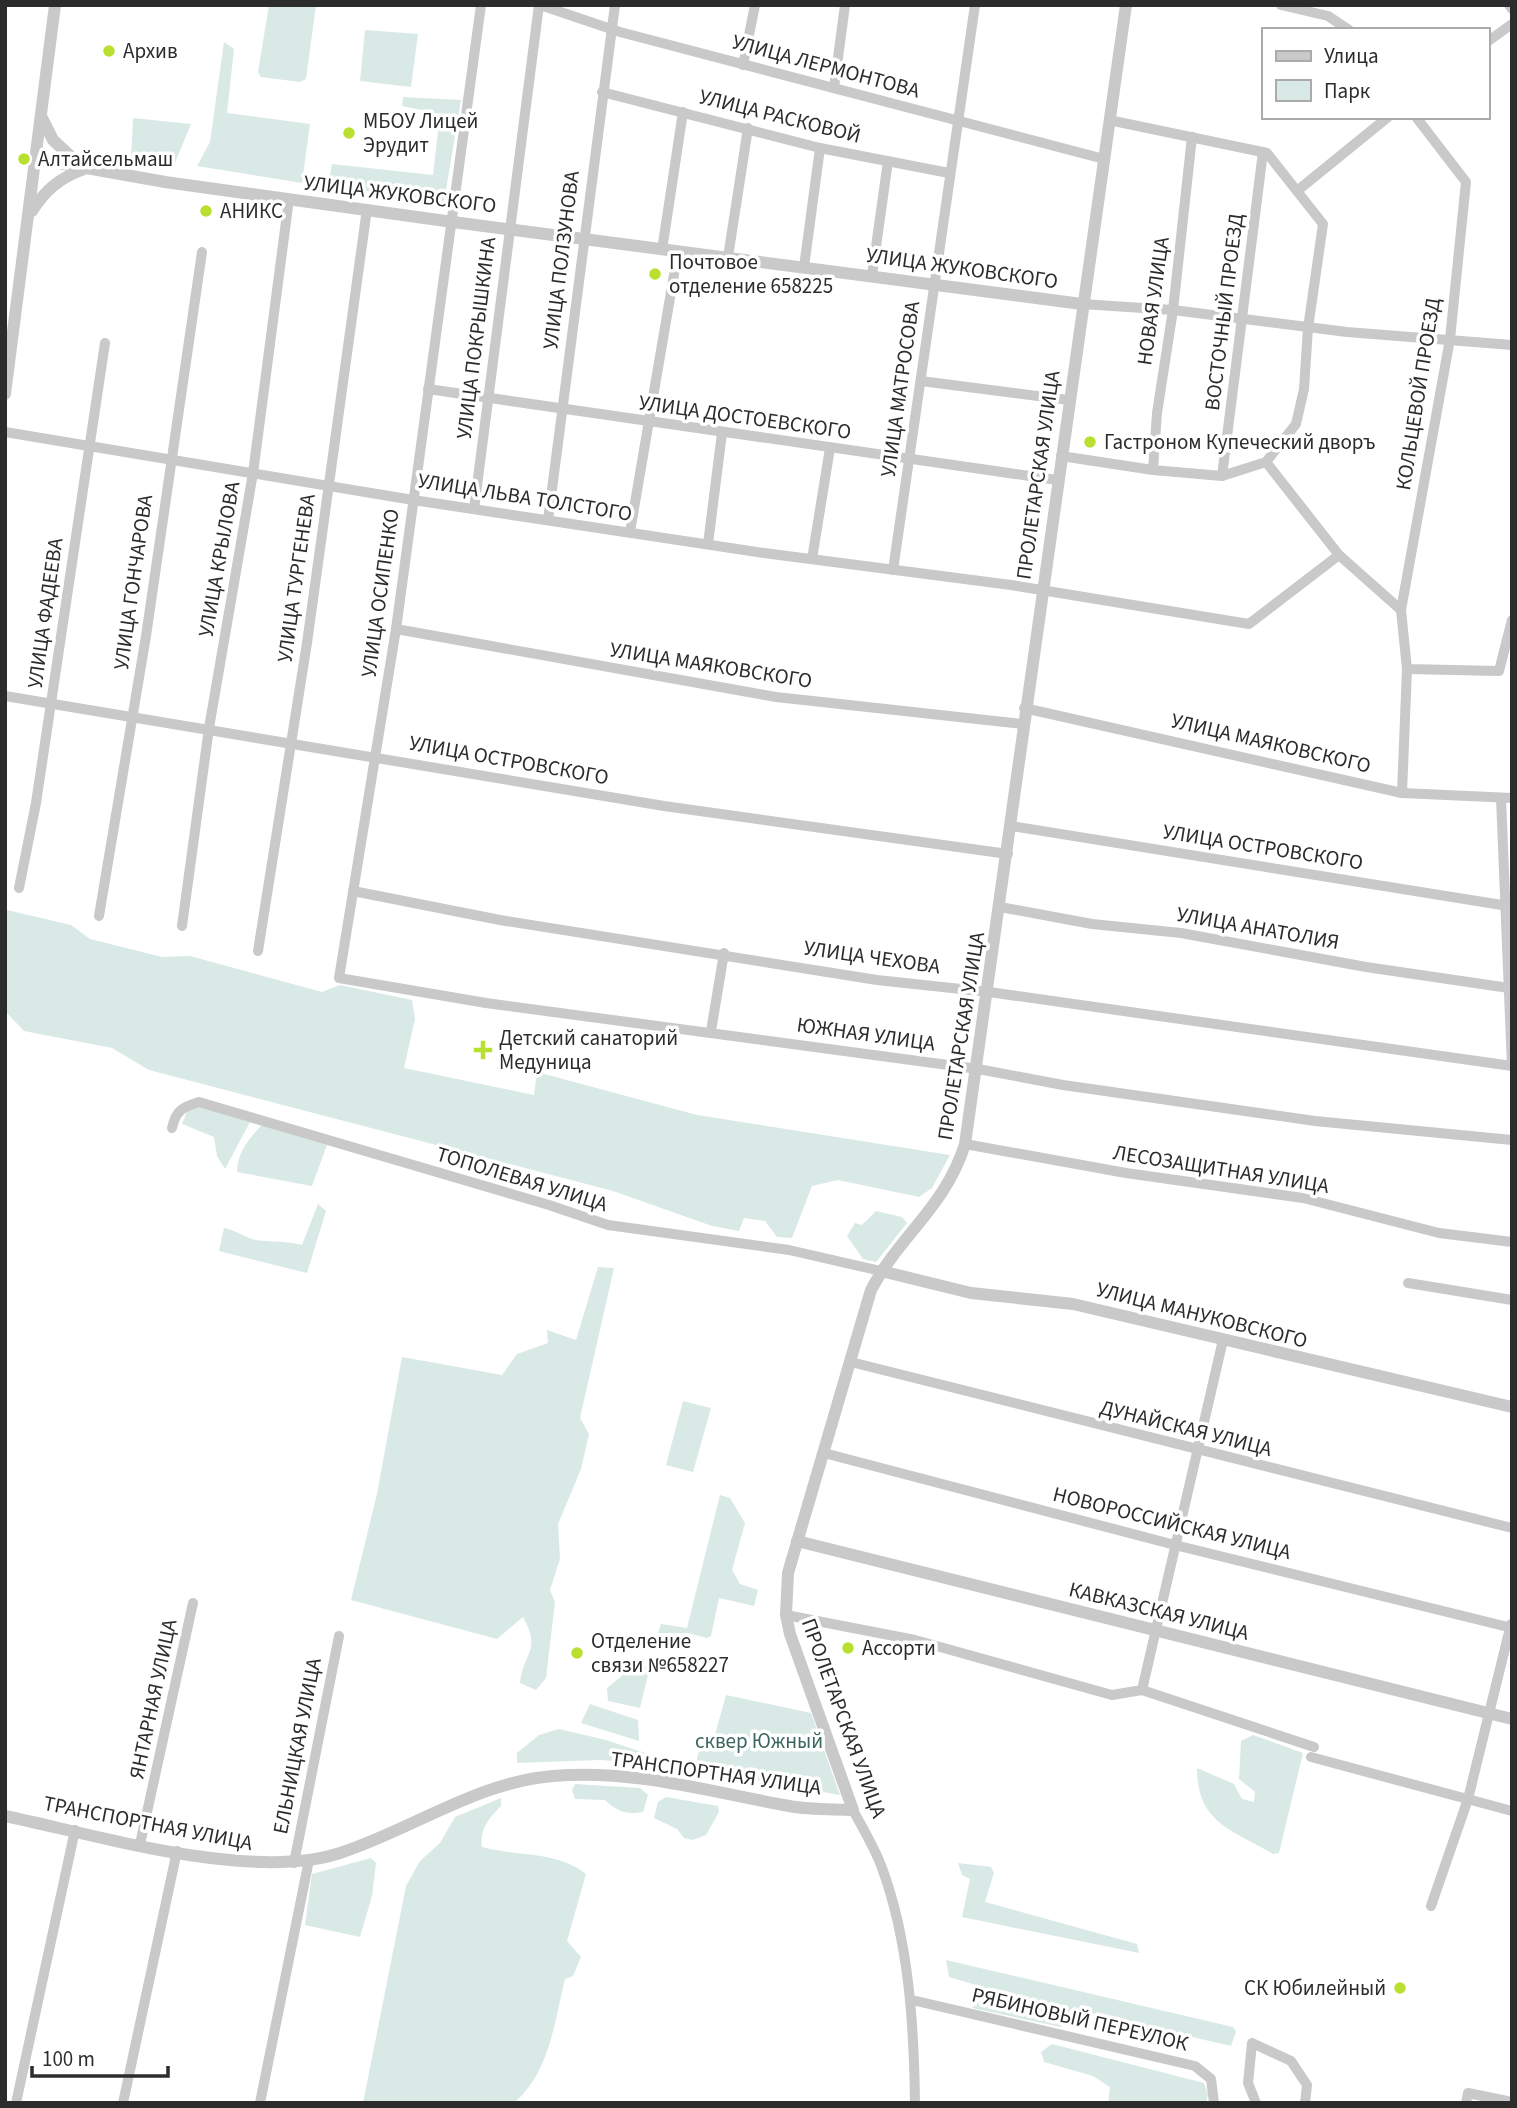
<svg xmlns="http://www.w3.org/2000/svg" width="1517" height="2108" viewBox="0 0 1517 2108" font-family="'Source Sans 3',sans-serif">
<rect width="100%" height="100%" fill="#fff"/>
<g fill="#d9eae6">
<polygon points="269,5 316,5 306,79 300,82 261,77 258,72"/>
<polygon points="365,30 418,34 411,87 360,81"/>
<polygon points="224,42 234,49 227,113 310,124 302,183 197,166 210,142"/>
<polygon points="403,97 461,100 444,202 328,186 332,164 433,175 440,114 402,106"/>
<polygon points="133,118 191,124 174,165 131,160"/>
<polygon points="7,910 71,925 90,939 162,957 190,956 322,992 340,985 412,1000 415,1019 404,1068 534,1095 537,1072 697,1115 950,1155 932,1188 919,1197 838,1180 812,1186 792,1238 777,1237 765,1221 744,1218 739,1231 712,1226 613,1191 149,1070 112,1048 24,1031 5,1011"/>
<polygon points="202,1107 250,1122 225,1169 217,1156 214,1137 182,1124 188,1109"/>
<path d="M262 1125 327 1145 312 1186 237 1172C237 1153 249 1138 262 1125Z"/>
<path d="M318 1204 326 1211 307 1273 219 1251 224 1228C236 1230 245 1238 256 1240 272 1242 287 1241 302 1245Z"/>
<polygon points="876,1211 902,1217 907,1223 876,1262 863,1259 847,1236 855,1223 862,1225"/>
<path d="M598 1267 614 1268 580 1418 589 1434 581 1469 558 1524 560 1559 550 1590 555 1602 546 1678 536 1690 520 1683C523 1653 542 1651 523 1617L497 1639 351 1600 377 1494 402 1357 502 1375 517 1354 548 1343 547 1330 576 1340Z"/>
<polygon points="683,1401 711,1408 693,1472 666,1465"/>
<polygon points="720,1495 730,1498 745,1523 732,1570 740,1584 758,1590 754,1606 719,1598 711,1636 707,1638 688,1633 658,1633 661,1624 687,1628"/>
<polygon points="636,1664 650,1667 640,1708 608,1701 607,1688"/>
<polygon points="726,1695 811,1713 840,1795 695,1769 701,1740 713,1742"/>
<polygon points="590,1704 638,1720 639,1741 581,1723"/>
<polygon points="559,1729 606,1740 654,1756 654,1764 600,1760 517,1763 517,1753 539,1735"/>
<path d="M1253 1735 1303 1753 1279 1853 1273 1854C1231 1829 1197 1823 1197 1768L1234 1784 1242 1799 1254 1802 1255 1792 1239 1779 1241 1741Z"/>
<path d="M575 1784 640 1788 648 1795 643 1812C627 1815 616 1811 605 1800L575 1799 572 1790Z"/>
<polygon points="666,1797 718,1806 719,1812 706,1835 693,1840 684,1838 677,1829 654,1818 658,1802"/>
<path d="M501 1798V1806C489 1818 479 1830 482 1847 518 1857 556 1850 586 1874L567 1941 581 1957 573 1976 565 1979C554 2023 550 2072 514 2103H363L406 1886 420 1861 440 1843 455 1817Z"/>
<polygon points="371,1858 376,1863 372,1896 360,1937 305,1925 312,1874"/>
<polygon points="958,1863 991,1867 994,1873 985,1902 1137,1944 1139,1953 962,1917 970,1879 962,1875"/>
<polygon points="946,1960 1233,2027 1236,2032 1231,2046 1071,2009 1061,2027 972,2008 979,2002 998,2004 1009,1995 949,1977"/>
<polygon points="1052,2044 1204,2083 1208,2095 1206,2103 1108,2103 1110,2087 1093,2076 1044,2062 1041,2052"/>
</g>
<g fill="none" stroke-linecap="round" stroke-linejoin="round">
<g stroke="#c9c9c9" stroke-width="10">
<polyline points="481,5 396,629 339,978 486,1003 978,1069 1063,1085 1315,1121 1512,1140"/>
<polyline points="540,5 620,32 1104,159"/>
<polyline points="1281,5 1328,16 1349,30"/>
<polyline points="1509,5 1512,9"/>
<polyline points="1487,42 1512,24"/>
<polyline points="743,65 755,5"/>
<polyline points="834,88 845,5"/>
<polyline points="602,92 820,148 949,173"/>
<polyline points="1416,117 1466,182 1450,339 1401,610 1407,669 1499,671 1512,620"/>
<polyline points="1297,191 1388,117"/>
<polyline points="662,250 683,112"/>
<polyline points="728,257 748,128"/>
<polyline points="804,267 820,148"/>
<polyline points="872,275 888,161"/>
<polyline points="1082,304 1173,310 1347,332 1512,345"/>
<polyline points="921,381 1069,400"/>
<polyline points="428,389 1057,480"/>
<polyline points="5,432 413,500 764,553 1011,585 1249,624 1339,555"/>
<polyline points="1061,456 1153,470 1222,476 1266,462 1296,424 1304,389 1308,328 1323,224 1267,153 1109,120"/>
<polyline points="1266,462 1339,555 1401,610"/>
<polyline points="1153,470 1157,413 1173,310 1192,137"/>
<polyline points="1222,476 1263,152"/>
<polyline points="474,509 539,5"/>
<polyline points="548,520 615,5"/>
<polyline points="630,532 678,251"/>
<polyline points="708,544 722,433"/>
<polyline points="812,559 830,448"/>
<polyline points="893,570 975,5"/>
<polyline points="396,629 776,697 1022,724"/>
<polyline points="5,696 664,806 1008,854"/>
<polyline points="1024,708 1402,793 1512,798"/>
<polyline points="1402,793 1407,669"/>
<polyline points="1501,798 1512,1066"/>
<polyline points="1011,826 1508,906"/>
<polyline points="19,888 36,803 105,343"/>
<polyline points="353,891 500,920 877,980 989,992 1512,1066"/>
<polyline points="1000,907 1092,924 1181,933 1366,967 1509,988"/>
<polyline points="99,916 146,636 202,252"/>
<polyline points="182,926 209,728 253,473 289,199"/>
<polyline points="258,951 307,643 367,209"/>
<polyline points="711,1031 724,953"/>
<path d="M172 1128C176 1110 183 1107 199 1102L549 1205 608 1225 789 1250 881 1271"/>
<polyline points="965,1144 1126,1173 1303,1198 1439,1233 1512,1242"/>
<polyline points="1408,1283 1512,1300"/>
<polyline points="851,1362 1512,1528"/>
<polyline points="824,1453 1175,1545 1512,1628"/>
<polyline points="786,1615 915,1640 1112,1695 1142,1690 1314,1747"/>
<polyline points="1142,1690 1223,1340"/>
<polyline points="1311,1757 1512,1811"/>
<path d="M853 1810C863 1829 875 1848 882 1868 909 1941 914 2026 915 2103"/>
<polyline points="140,1844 193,1603"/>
<polyline points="294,1863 339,1636"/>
<polyline points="1431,1906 1468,1799 1511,1624"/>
<polyline points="912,2000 1195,2066 1211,2079 1214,2103"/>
<polyline points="16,2103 75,1830"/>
<polyline points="123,2103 177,1851"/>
<polyline points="260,2103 309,1860"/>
<polyline points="1256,2103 1248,2083 1252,2043 1291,2061 1307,2085 1305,2103"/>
<polyline points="1466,2103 1468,2093 1512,2102"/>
</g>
<g stroke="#c9c9c9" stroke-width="12">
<polyline points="41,116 53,140 82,167"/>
<polyline points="36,159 165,182 453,222 1082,304"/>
<path d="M32 211C46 189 60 178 84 169"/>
<polyline points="5,394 55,5"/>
<polyline points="881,1271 971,1293 1073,1304 1512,1407"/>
<polyline points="797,1541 1512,1719"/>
<path d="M5 1816C97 1835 251 1882 340 1853 411 1830 477 1782 553 1776 634 1769 711 1792 789 1806 810 1810 832 1809 853 1810L790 1634 786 1615 788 1573 871 1290C900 1235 946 1206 965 1144L1126 5"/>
</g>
</g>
<g fill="#b9e030" stroke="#fff" stroke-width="2.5">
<circle cx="109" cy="51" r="7"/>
<circle cx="349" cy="133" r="7"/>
<circle cx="24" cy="159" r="7"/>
<circle cx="206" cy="211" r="7"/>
<circle cx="655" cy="274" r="7"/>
<circle cx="1090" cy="442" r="7"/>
<path d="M479.5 1039.5h7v7h7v7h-7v7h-7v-7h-7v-7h7z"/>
<circle cx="848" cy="1648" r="7"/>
<circle cx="577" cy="1653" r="7"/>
<circle cx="1400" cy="1988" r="7"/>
</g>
<g text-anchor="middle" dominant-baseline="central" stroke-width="7" stroke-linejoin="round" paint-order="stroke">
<g font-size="21" fill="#2c2c2c" stroke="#fff" text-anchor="start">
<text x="123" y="51">Архив</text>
<text x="363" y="121">МБОУ Лицей<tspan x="363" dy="24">Эрудит</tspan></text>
<text x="38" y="159">Алтайсельмаш</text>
<text x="220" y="211">АНИКС</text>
<text x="669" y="262">Почтовое<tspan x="669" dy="24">отделение 658225</tspan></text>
<text x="1104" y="442">Гастроном Купеческий дворъ</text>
<text x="499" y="1038">Детский санаторий<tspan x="499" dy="24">Медуница</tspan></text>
<text x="591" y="1641">Отделение<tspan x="591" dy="24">связи №658227</tspan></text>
<text x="862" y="1648">Ассорти</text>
<text x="1386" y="1988" text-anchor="end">СК Юбилейный</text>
</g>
<g font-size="21" fill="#2c2c2c" stroke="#fff">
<text transform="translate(826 66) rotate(15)">УЛИЦА ЛЕРМОНТОВА</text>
<text transform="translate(780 116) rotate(14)">УЛИЦА РАСКОВОЙ</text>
<text transform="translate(400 194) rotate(7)">УЛИЦА ЖУКОВСКОГО</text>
<text transform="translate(561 260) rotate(-83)">УЛИЦА ПОЛЗУНОВА</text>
<text transform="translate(962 268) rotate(8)">УЛИЦА ЖУКОВСКОГО</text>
<text transform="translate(1153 301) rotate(-82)">НОВАЯ УЛИЦА</text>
<text transform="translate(1224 312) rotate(-83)">ВОСТОЧНЫЙ ПРОЕЗД</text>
<text transform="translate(476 338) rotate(-83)">УЛИЦА ПОКРЫШКИНА</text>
<text transform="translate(900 389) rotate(-82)">УЛИЦА МАТРОСОВА</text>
<text transform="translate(1418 394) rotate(-81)">КОЛЬЦЕВОЙ ПРОЕЗД</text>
<text transform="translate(745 417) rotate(8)">УЛИЦА ДОСТОЕВСКОГО</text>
<text transform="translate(1038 475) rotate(-82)">ПРОЛЕТАРСКАЯ УЛИЦА</text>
<text transform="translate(525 497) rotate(9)">УЛИЦА ЛЬВА ТОЛСТОГО</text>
<text transform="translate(219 559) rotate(-80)">УЛИЦА КРЫЛОВА</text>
<text transform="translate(296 578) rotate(-82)">УЛИЦА ТУРГЕНЕВА</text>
<text transform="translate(133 582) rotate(-82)">УЛИЦА ГОНЧАРОВА</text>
<text transform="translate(380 593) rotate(-82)">УЛИЦА ОСИПЕНКО</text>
<text transform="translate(45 613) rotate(-82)">УЛИЦА ФАДЕЕВА</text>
<text transform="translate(711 665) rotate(9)">УЛИЦА МАЯКОВСКОГО</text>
<text transform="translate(1271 743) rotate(13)">УЛИЦА МАЯКОВСКОГО</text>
<text transform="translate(509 760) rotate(10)">УЛИЦА ОСТРОВСКОГО</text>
<text transform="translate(1263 847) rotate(9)">УЛИЦА ОСТРОВСКОГО</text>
<text transform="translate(1258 928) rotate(10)">УЛИЦА АНАТОЛИЯ</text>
<text transform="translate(872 957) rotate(8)">УЛИЦА ЧЕХОВА</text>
<text transform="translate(866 1034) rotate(8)">ЮЖНАЯ УЛИЦА</text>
<text transform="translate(961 1036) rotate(-81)">ПРОЛЕТАРСКАЯ УЛИЦА</text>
<text transform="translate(1221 1169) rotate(9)">ЛЕСОЗАЩИТНАЯ УЛИЦА</text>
<text transform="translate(522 1179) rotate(17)">ТОПОЛЕВАЯ УЛИЦА</text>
<text transform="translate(1202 1315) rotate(14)">УЛИЦА МАНУКОВСКОГО</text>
<text transform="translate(1186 1428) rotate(14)">ДУНАЙСКАЯ УЛИЦА</text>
<text transform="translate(1172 1523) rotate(14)">НОВОРОССИЙСКАЯ УЛИЦА</text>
<text transform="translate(1159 1611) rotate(14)">КАВКАЗСКАЯ УЛИЦА</text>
<text transform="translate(153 1699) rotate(-78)">ЯНТАРНАЯ УЛИЦА</text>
<text transform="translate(844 1718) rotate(70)">ПРОЛЕТАРСКАЯ УЛИЦА</text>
<text transform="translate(297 1746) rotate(-79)">ЕЛЬНИЦКАЯ УЛИЦА</text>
<text transform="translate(716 1773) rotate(8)">ТРАНСПОРТНАЯ УЛИЦА</text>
<text transform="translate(148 1823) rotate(11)">ТРАНСПОРТНАЯ УЛИЦА</text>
<text transform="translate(1080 2019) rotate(13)">РЯБИНОВЫЙ ПЕРЕУЛОК</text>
</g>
<g font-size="21" fill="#3b665e" stroke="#fff">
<text x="759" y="1741">сквер Южный</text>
</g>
</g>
<rect width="1517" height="2108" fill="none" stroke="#2c2c2c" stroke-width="14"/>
<rect x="1262" y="28" width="228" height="91" fill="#ffffff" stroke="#ababab" stroke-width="2"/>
<rect x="1276" y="51" width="35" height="10" fill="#c9c9c9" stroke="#ababab" stroke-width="2"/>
<text x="1324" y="63" font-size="21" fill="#2c2c2c">Улица</text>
<rect x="1276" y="80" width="35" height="21" fill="#d9eae6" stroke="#ababab" stroke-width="2"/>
<text x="1324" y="98" font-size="21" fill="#2c2c2c">Парк</text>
<path d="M32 2066v10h136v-10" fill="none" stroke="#2c2c2c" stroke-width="3.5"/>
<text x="42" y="2066" font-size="21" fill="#2c2c2c" stroke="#ffffff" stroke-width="5" paint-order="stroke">100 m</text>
</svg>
